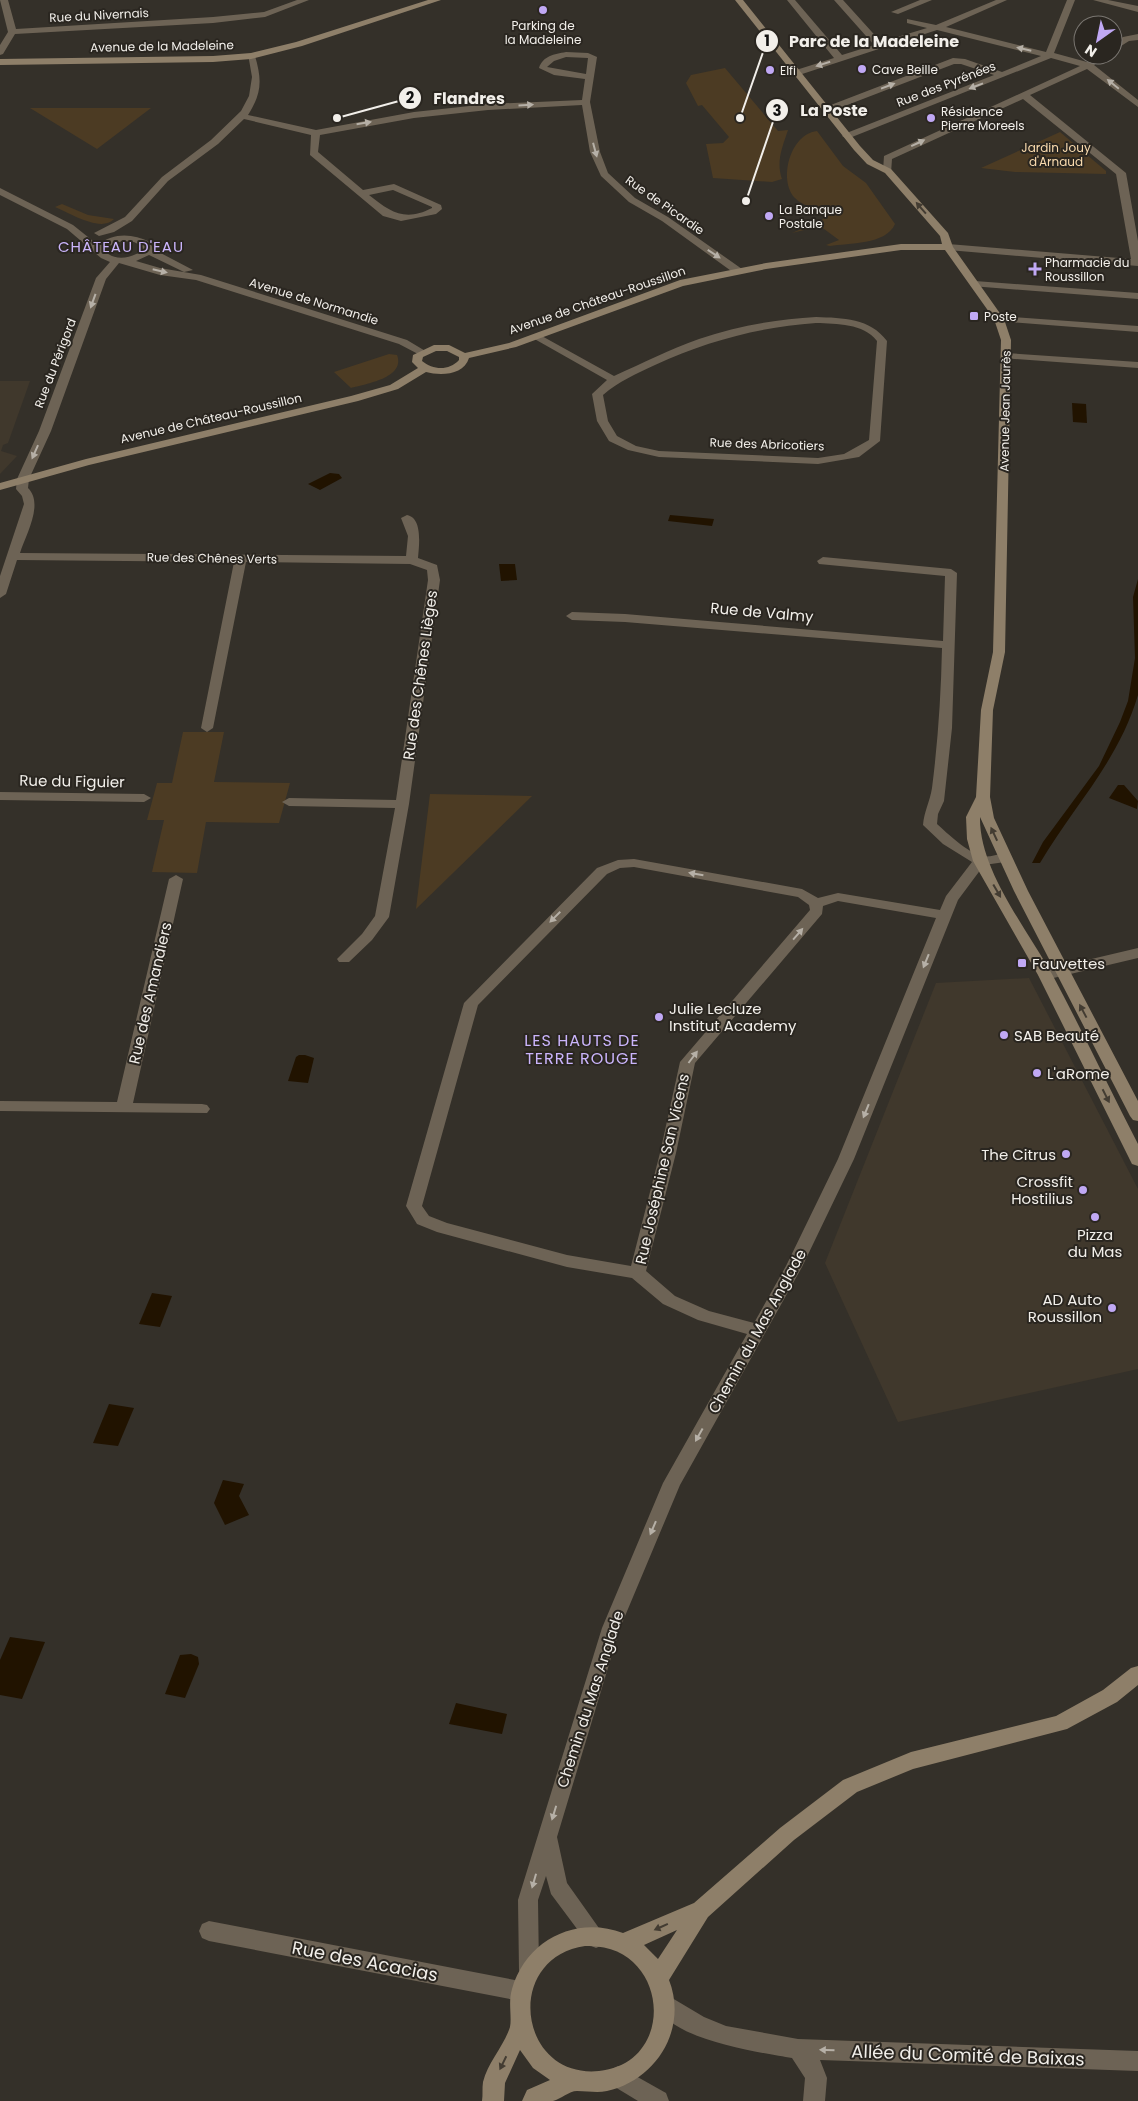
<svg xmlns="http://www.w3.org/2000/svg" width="1138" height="2101" viewBox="0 0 1138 2101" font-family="Poppins,sans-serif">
<rect width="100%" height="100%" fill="#343029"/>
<g fill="#40382c">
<polygon points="0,381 30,381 8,443 3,445 1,451 17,456 0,474"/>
<polygon points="1029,978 1138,1189 1138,1369 898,1422 825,1263 936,983"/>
</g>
<g fill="#4c3b23">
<path d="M725 68 778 131 788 130C782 148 776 162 782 179L772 182 713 178 706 144 723 143 729 137 702 105 698 106 686 83 691 75Z"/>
<polygon points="30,108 151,108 97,149"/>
<path d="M817 131 843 166 866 183 895 224C886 245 848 243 830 246L826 245 839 240 820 226 792 233 822 220 825 216C817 207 803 207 795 198 778 180 790 134 817 131Z"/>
<polygon points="1060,132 1106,171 1106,174 1015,172 981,168"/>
<path d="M62 204 88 215 114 219C101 233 70 213 55 207Z"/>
<path d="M389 354 397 355C406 378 365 384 351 388L334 372Z"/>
<polygon points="183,732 224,732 214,782 290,783 279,823 206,822 197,873 152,872 164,820 147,820 157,783 172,783"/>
<polygon points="430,794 532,796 416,909"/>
</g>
<g fill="#211300">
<polygon points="1072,403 1086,404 1087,423 1073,422"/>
<polygon points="330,473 339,474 342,478 320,490 308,484"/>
<polygon points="670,515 714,519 712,526 668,521"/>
<polygon points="499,564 515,564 517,580 501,581"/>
<path d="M1138 579V695C1118 762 1075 804 1040 863H1032L1043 842 1099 766 1120 722 1128 701 1135 658 1133 597Z"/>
<polygon points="1118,785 1124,785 1138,801 1137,809 1109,798"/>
<polygon points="299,1055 305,1055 314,1058 308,1083 288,1081 296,1057"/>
<polygon points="152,1293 172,1296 160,1327 139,1324"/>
<polygon points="109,1404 134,1408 118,1446 93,1443"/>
<polygon points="223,1480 244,1484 239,1496 249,1515 225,1525 214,1503"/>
<polygon points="10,1637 45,1642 22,1699 0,1695 0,1660"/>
<polygon points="191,1654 198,1657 199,1664 185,1698 165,1694 180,1655"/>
<polygon points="456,1703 507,1714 502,1734 449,1724"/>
</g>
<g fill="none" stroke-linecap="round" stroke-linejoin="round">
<g fill="#6d6355" fill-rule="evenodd">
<polygon points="0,0 8,0 16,29 213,17 264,12 297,0 309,0 265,17 213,23 15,34 3,54 0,55 0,45 8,32"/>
<polygon points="787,0 795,0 842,55 874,45 834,0 843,0 881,42 927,28 907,23 907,19 936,25 996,0 1007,0 946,27 1046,52 1067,0 1075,0 1054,53 1087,62 1097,55 1107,55 1094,65 1138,100 1138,107 1087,69 1030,95 1126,173 1138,241 1138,266 948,250 943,247 948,244 1131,259 1116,174 1023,99 892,159 891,173 883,171 884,156 1080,66 1051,58 847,139 842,136 844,134 994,75 961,64 954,64 829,112 823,112 823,108 953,58 965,59 1002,72 1041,56 937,30 796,76 792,73 793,71 834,58"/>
<polygon points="920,0 932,0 898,14 891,12"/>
<polygon points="1093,0 1108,0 1138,6 1138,12"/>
<polygon points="1138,34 1138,40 1129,41 1113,51 1113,44 1123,37"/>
<path d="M566 52 588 53 597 57 590 102 600 152 608 173 635 198 668 217 742 269V273H734L662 221 629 202 601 176 590 152 582 105 488 110 414 118 320 135 318 152 363 190 394 184 441 205 442 209 436 214 401 221 383 216 310 155 311 135 244 119 218 144 168 181 132 221 114 232 99 236 94 233 125 217 162 177 211 140 241 111 249 96 252 77 248 54 255 56C262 80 262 93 248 115L316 130 414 112 488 104 582 100 585 79 554 75 539 68C543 56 554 54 566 52ZM566 57 588 58 586 74 547 67 554 61ZM393 190 432 207V208C405 222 390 212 369 195Z"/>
<path d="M0 188 73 225 98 245C114 232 133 234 150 242L153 249 193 270 184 272 149 255 136 261 160 268 201 275 407 340 427 352 426 354H418L399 344 196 280 160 275 119 263 106 279 51 431 29 479 28 488C44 504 26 534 20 553L406 556 408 536 401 518 407 515C423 518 419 546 418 558L437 565 440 580 409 804 389 917 372 940 349 962H339L337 959 362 934 375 916 395 808 289 806 282 802 289 798 396 800 428 580 427 570 410 564 246 562 213 728 207 732 201 728 234 562 17 560 6 594 0 598V576L24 504 22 496 16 489 17 479 39 431 96 278 110 262 101 258 67 229 0 195ZM122 241 134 242 142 246 143 250C132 258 115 262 105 251L107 247Z"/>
<polygon points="975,281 1138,293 1138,299 971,286 970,284"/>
<polygon points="999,316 1138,326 1138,332 995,321 995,317"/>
<path d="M816 317C843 318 870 318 887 341L880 441 859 457 818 464 659 457 628 450 609 441 597 421 592 394 607 380 531 337 536 334 540 335 614 376C643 363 670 349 699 339 737 326 777 319 816 317ZM816 323C837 324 863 323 877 341L869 440 844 454 818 458 659 451 636 446 617 436 608 421 603 395C619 381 636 374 655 365 707 341 759 327 816 323Z"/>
<polygon points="1006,353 1138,362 1138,368 1002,358 1001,356"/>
<path d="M823 557 951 569 957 573 952 728 944 801 938 814 937 824C947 833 968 853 982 856 992 859 1005 848 1012 858L1005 862 984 865 958 900 854 1159 802 1267 680 1485 620 1628 557 1837 567 1883 606 1938 603 1945 596 1948 589 1945 551 1894 546 1876 538 1900 539 1970 536 1977 529 1980 522 1977 519 1970 518 1900 602 1628 663 1483 747 1334 698 1320 663 1304 632 1278 567 1267 437 1232 417 1224 406 1206 464 1003 597 868 618 860 634 859 802 889 818 898 838 893 940 910 946 896 972 862 943 844 923 825C924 812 930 801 932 788 938 741 941 695 942 648L625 622 572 620 566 616 572 612 625 614 943 641 945 576 819 564 817 561ZM634 867 798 897 809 905 810 910 680 1062 660 1153 631 1266 567 1255 447 1223 429 1216 422 1206 478 1005 607 874 620 868ZM838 901 936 918 838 1159 786 1266 754 1323 709 1311 675 1296 646 1271 676 1153 695 1063 822 914 823 906Z"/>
<polygon points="0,792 144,794 151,798 144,802 0,800"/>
<polygon points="176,875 183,879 133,1103 202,1104 207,1105 210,1109 207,1113 0,1111 0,1101 117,1102 169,879"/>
<polygon points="1138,948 1138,958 1045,980 1038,975 1045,970"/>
<polygon points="209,1921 520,1981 527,1984 530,1991 527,1998 520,2001 209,1941 202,1938 199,1931 202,1924"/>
<path d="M667 1995 704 2017 726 2026 798 2039 1138 2051V2071L820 2060 827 2078 825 2101H803L805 2078 792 2058C758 2052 671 2040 656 2005L660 1998Z"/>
<polygon points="618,2066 666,2093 669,2101 638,2101 610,2084 607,2077 610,2070"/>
</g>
<g fill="#8e7f69" fill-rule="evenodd">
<polygon points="428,0 441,0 302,46 251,59 213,62 0,65 0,59 213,56 251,53 296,42"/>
<path d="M735 0H743L860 146 873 160 891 169 948 233 953 247 1004 319 1011 340 1005 652 993 710 990 797 994 818 1028 891 1138 1101V1121L1133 1120 1130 1116 1014 891 980 817C979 869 1026 928 1052 974 1082 1030 1109 1088 1138 1144V1166L1132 1164 1130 1160 1038 975 973 861 967 839 966 817 976 797 981 710 993 652 1001 340 994 319 945 250H901L766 269 683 286 516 347 469 358C464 375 441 376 426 372L398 389 358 401 89 465 0 490V483L86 459 351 396 390 385 418 368 412 362 413 355 434 345H449L465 353 509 343 680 280 766 263 901 244H942L940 236 885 173 867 164 854 150ZM436 351H447L459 357V360C449 371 433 370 422 361L423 357Z"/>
<path d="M1138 1666V1685L1117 1702 1067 1729 913 1769 857 1792 794 1840 708 1917 669 1980C688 2028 657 2080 607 2091 597 2093 588 2091 577 2091 569 2091 561 2099 553 2101 544 2101 532 2101 522 2101L527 2090 550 2080 533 2068 520 2050 505 2083 504 2101H482C483 2095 482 2088 483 2082 488 2062 504 2046 510 2027 512 2017 508 2002 512 1989 526 1940 576 1915 623 1933L694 1903 780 1828 843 1780 911 1752 1056 1716 1103 1690 1131 1668ZM677 1930 658 1959 644 1945ZM585 1946C669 1942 679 2063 599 2071 518 2079 503 1958 585 1946Z"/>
</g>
</g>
<defs><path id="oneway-solid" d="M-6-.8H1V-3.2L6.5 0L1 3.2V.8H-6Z" transform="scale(1.25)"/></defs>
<g fill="#b6b0a7">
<use href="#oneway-solid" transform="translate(1024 49) rotate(-167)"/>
<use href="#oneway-solid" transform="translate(823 64) rotate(163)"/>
<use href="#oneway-solid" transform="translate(1113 84) rotate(-141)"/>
<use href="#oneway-solid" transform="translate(888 86) rotate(-21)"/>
<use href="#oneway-solid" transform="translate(976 86) rotate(159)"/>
<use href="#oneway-solid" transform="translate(526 105) rotate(-3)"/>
<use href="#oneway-solid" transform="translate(364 123) rotate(-9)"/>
<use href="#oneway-solid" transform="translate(918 143) rotate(-25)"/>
<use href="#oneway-solid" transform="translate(595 150) rotate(75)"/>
<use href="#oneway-solid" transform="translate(714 254) rotate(33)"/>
<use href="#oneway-solid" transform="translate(160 271) rotate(13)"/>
<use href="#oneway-solid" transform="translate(93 301) rotate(110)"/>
<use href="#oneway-solid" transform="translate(35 452) rotate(114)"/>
<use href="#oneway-solid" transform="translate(696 874) rotate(-170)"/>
<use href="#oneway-solid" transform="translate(555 917) rotate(135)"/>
<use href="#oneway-solid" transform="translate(798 934) rotate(-49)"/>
<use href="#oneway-solid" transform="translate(926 961) rotate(112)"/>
<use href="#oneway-solid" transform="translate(693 1057) rotate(-53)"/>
<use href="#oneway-solid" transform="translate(866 1111) rotate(112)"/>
<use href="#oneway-solid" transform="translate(699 1435) rotate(119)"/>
<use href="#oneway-solid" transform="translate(653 1528) rotate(113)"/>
<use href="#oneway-solid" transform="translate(554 1813) rotate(107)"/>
<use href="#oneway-solid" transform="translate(534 1881) rotate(106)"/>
<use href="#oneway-solid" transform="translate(827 2050) rotate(-178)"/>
</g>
<g fill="#433c32">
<use href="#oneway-solid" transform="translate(921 208) rotate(-131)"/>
<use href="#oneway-solid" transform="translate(994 834) rotate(-115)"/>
<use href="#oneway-solid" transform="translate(997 891) rotate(60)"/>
<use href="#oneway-solid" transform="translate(1083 1011) rotate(-118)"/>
<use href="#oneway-solid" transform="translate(1106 1096) rotate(63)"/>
<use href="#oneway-solid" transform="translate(661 1927) rotate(156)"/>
<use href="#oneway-solid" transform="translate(503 2063) rotate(116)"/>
</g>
<g fill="#c0a8f4" stroke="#2a2620" stroke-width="2">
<circle cx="543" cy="10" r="5"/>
<circle cx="862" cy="69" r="5"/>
<circle cx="770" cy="70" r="5"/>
<circle cx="931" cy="118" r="5"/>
<circle cx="769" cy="216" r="5"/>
<path d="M1032.5 261.5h5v5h5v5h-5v5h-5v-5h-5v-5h5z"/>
<rect x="969" y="311" width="10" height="10" rx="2.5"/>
<rect x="1017" y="958" width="10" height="10" rx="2.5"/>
<circle cx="659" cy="1017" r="5"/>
<circle cx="1004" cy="1035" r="5"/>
<circle cx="1037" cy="1073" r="5"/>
<circle cx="1066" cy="1154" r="5"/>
<circle cx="1083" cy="1190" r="5"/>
<circle cx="1095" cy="1217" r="5"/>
<circle cx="1112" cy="1308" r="5"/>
</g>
<g text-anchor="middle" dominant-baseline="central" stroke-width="4" stroke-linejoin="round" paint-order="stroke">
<g font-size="12" fill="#f2efea" stroke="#2a2620">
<text transform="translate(99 15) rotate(-3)">Rue du Nivernais</text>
<text transform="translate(162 46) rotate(-1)">Avenue de la Madeleine</text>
<text transform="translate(946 84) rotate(-21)">Rue des Pyrénées</text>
<text transform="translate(665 205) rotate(35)">Rue de Picardie</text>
<text transform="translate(597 300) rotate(-19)">Avenue de Château-Roussillon</text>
<text transform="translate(314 301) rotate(17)">Avenue de Normandie</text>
<text transform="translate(55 363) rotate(-69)">Rue du Périgord</text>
<text transform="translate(1005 411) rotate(-89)">Avenue Jean Jaurès</text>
<text transform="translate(211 418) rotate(-13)">Avenue de Château-Roussillon</text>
<text transform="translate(767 444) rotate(2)">Rue des Abricotiers</text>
<text transform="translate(212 558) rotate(1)">Rue des Chênes Verts</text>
</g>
<g font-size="12" fill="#f2efea" stroke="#2a2620" text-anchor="start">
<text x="543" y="25" text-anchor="middle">Parking de<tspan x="543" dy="14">la Madeleine</tspan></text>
<text x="872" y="69">Cave Beille</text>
<text x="780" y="70">Elfi</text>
<text x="941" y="111">Résidence<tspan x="941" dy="14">Pierre Moreels</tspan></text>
<text x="779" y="209">La Banque<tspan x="779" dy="14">Postale</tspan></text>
<text x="1045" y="262">Pharmacie du<tspan x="1045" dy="14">Roussillon</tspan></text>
<text x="984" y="316">Poste</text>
</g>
<g font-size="12" fill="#fadbae" stroke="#2a2620">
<text x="1056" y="147">Jardin Jouy<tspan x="1056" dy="14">d'Arnaud</tspan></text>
</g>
<g font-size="15" letter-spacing="1" fill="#cab4fb" stroke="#2a2620">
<text x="121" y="246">CHÂTEAU D'EAU</text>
</g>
<g font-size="15" fill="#f2efea" stroke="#2a2620">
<text transform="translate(762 612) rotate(5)">Rue de Valmy</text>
<text transform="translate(420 675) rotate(-82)">Rue des Chênes Lièges</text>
<text transform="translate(72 781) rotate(1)">Rue du Figuier</text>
<text transform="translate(150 993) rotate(-77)">Rue des Amandiers</text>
<text transform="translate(662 1169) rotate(-77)">Rue Joséphine San Vicens</text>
<text transform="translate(757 1331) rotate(-61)">Chemin du Mas Anglade</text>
<text transform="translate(590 1699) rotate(-72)">Chemin du Mas Anglade</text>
</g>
<g font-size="15" fill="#f2efea" stroke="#2a2620" text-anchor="start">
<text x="1032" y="963">Fauvettes</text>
<text x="669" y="1008">Julie Lecluze<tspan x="669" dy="17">Institut Academy</tspan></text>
<text x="1014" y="1035">SAB Beauté</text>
<text x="1047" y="1073">L'aRome</text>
<text x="1056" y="1154" text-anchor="end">The Citrus</text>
<text x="1073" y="1181" text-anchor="end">Crossfit<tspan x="1073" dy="17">Hostilius</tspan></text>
<text x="1095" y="1234" text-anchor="middle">Pizza<tspan x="1095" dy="17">du Mas</tspan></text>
<text x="1102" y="1299" text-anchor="end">AD Auto<tspan x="1102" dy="17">Roussillon</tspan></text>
</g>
<g font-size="16" letter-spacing="1" fill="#cab4fb" stroke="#2a2620">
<text x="582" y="1040">LES HAUTS DE<tspan x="582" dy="18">TERRE ROUGE</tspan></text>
</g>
<g font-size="18" fill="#f2efea" stroke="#2a2620">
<text transform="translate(365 1961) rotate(11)">Rue des Acacias</text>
<text transform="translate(968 2055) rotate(2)">Allée du Comité de Baixas</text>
</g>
</g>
<path fill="none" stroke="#f2efea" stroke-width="2" d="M740 118L767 41M337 118L410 98M746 201L777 110"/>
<g fill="#f2efea" stroke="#2a2620" stroke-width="2">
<circle cx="740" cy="118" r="5"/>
<circle cx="337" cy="118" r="5"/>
<circle cx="746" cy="201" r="5"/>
<circle cx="767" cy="41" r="12"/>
<circle cx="410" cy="98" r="12"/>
<circle cx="777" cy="110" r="12"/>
</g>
<g font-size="15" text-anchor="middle" font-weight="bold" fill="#111">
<text x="767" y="46">1</text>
<text x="410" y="103">2</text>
<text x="777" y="116">3</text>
</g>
<g font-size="16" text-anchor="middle" font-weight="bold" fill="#f2efea" stroke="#2a2620" stroke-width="4" stroke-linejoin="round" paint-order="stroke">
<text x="874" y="47">Parc de la Madeleine</text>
<text x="469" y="104">Flandres</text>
<text x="834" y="116">La Poste</text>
</g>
<g transform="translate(1098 40) rotate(213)"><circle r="24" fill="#2a2620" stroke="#7a7671"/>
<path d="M0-4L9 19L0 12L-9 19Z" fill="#c0a8f4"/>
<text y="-8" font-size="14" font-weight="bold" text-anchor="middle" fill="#f2efea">N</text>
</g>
</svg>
